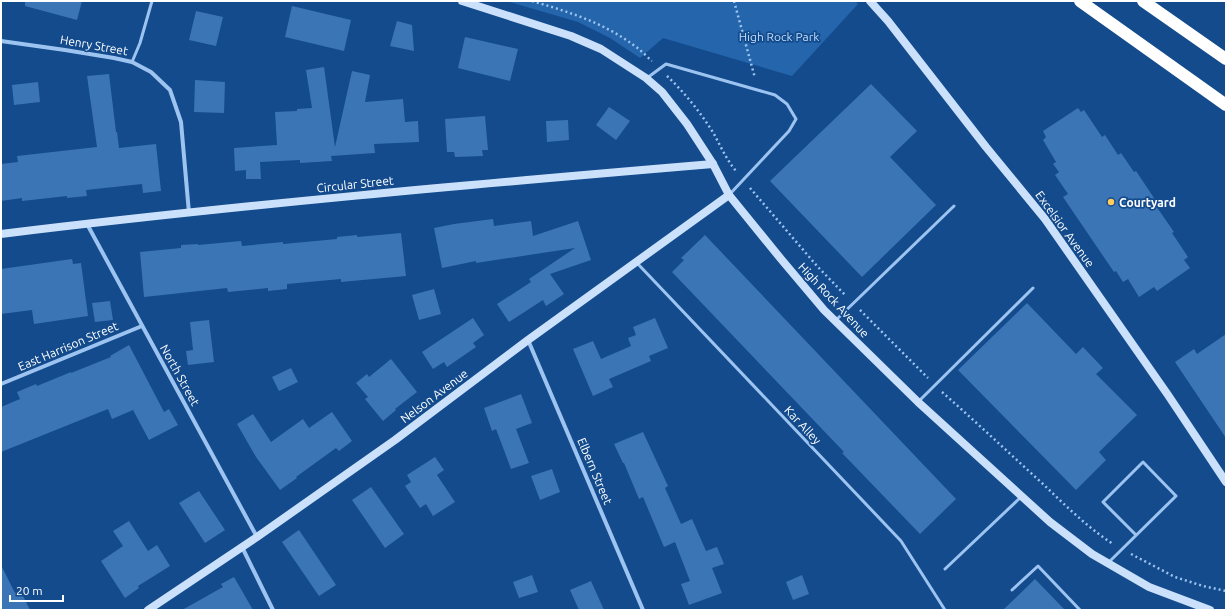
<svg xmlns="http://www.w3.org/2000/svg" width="1227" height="611" viewBox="0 0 1227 611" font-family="Ubuntu,sans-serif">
<rect width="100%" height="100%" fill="#134b8d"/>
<polygon fill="#2565ac" points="506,1 855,1 858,4 792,76 663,38 640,58 610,38 578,22"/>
<g fill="#3c75b6">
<polygon points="25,1 82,1 77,20 25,6"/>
<polygon points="292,6 351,20 344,51 285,37"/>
<polygon points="196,11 223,17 216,46 189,40"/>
<polygon points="397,21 412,25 414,51 390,46"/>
<polygon points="465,37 518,49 510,81 458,68"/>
<polygon points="324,67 335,147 352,71 370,75 365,102 403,99 405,122 418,121 419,142 374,144 375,153 331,156 332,161 300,163 300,160 260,162 261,179 246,179 246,170 235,171 234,148 277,145 275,112 297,111 297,109 312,108 306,70"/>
<polygon points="109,74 116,132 117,132 119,148 156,144 161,191 143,193 142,184 86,190 87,196 67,198 67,196 22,201 22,198 1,201 1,164 18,162 17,156 97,147 87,76"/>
<polygon points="195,80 225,82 224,113 194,112"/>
<polygon points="38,82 40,102 14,105 12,85"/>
<polygon points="871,84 917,131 890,157 936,205 862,277 770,181"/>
<polygon points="609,107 630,121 616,140 596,125"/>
<polygon points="1078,108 1081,112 1084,110 1102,137 1105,135 1118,155 1121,153 1134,172 1136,171 1156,201 1154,203 1174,232 1172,233 1188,257 1184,260 1190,268 1157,291 1154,287 1139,297 1128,279 1123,282 1116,271 1114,272 1063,197 1068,194 1055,175 1059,172 1053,164 1056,162 1043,140 1046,137 1043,131"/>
<polygon points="485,116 488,150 482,150 483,156 455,157 454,152 447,152 445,119"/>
<polygon points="568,120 569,140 547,142 546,121"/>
<polygon points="493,219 494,226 531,221 533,236 578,221 591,260 550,274 564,294 546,306 543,300 509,322 497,304 531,282 529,279 575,248 476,263 476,261 442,268 434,228 454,224"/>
<polygon points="401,233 406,276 341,282 341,279 287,284 287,289 268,291 268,288 228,292 227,288 144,297 140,252 181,248 181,245 198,244 198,245 241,241 242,246 283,242 283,244 337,239 337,237 357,235 357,237"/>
<polygon points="705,235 956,499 920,534 842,453 844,452 672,272 684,260 681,258"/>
<polygon points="72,259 73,264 81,263 88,316 34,324 32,310 1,314 1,269"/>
<polygon points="434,289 441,314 419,320 412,295"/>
<polygon points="110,301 113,320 95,322 92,303"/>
<polygon points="1027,303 1076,354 1083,347 1103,368 1096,374 1137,415 1099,452 1106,460 1076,490 958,370"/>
<polygon points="473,318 484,335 473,343 476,347 447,367 444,362 433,369 422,352"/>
<polygon points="655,318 668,348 649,356 651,361 609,379 613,387 593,396 573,349 593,341 601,359 631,346 628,338 636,335 633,327"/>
<polygon points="209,320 214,362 188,365 186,351 193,350 190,322"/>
<polygon points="1226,334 1226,438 1175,362 1194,349 1197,354"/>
<polygon points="129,345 164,412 169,409 178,425 149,440 133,410 112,419 108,409 1,452 1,407 20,399 17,392 36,384 37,386 71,372 71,373 111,357 110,356"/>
<polygon points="391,359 417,392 395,409 396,410 383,421 365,399 368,397 356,383 367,374 369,377"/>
<polygon points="291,368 298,382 279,391 272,377"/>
<polygon points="521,394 532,423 516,429 529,463 511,469 496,429 492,431 484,408"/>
<polygon points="332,412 352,441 339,451 336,448 296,477 297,478 280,490 256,457 237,424 253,414 271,442 303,419 309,428"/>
<polygon points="643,432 668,486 665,488 681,524 692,519 706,551 717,547 724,564 712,568 722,593 689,605 681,584 690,581 675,542 664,547 643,497 639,499 624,463 623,463 614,444"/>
<polygon points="435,457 444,470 437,475 455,502 433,516 426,504 420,508 405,486 411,482 407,475"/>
<polygon points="552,469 560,492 540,500 531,476"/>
<polygon points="371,487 404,534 385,548 352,500"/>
<polygon points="199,491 225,530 205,543 179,503"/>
<polygon points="129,521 148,551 157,545 170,566 138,586 139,588 125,598 101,561 123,546 113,531"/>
<polygon points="299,530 336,585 319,596 282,542"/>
<polygon points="1,565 15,593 20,590 30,610 1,610"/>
<polygon points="532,575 538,592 519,598 513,582"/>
<polygon points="802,575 809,594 793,600 786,582"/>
<polygon points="234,577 253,610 182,610 223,587 221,584"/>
<polygon points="1035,579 1065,610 1003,610"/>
<polygon points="591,581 604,610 579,610 570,590"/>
</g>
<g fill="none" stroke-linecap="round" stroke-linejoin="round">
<g stroke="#9dc4f1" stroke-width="2.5" stroke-dasharray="2 3" stroke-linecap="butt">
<path d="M532 1C569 12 605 23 636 47 642 51 647 57 652 61"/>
<polyline points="734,1 755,78"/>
<path d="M667 76C685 93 701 113 714 134 721 147 727 161 737 172"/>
<polyline points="750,188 817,266 846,296"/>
<polyline points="860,310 928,378"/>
<path d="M942 392C976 422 1009 453 1043 484 1065 505 1087 527 1113 544"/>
<polyline points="1131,554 1175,577 1203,586 1226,591"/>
</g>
<g stroke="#9dc4f1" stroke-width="3">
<polyline points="132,62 140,43 152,1"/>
<polyline points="647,78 666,64 775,95 787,104 796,119 789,131 729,195"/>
<polyline points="637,263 901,541 945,610"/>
<polyline points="836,320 954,206"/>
<polyline points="919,401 1033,288"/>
<polyline points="1109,562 1176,496 1143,462 1103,502 1136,535"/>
<polyline points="945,569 1021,497"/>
<polyline points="1012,590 1038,566 1080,610"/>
</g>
<g stroke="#9dc4f1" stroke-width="4">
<polyline points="1,41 65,50 114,58 132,62 151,72 170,90 181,122 189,213"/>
<polyline points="87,224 257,537"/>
<polyline points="528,340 643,610"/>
<polyline points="1,384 142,326"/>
<polyline points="242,547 273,610"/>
</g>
<g stroke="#cbe1fb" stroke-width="8">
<polyline points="462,1 571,36 601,49 646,78 662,92 687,124 713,164 729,195 781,259 824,310 918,402 1050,522 1092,554 1149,587 1210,610"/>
<polyline points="870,1 888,21 986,147 1045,219 1168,395 1226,482"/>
<path d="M1 234C238 205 475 184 713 164"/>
<polyline points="148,610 257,537 395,440 528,340 729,195"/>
</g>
<g stroke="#fff" stroke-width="12">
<polyline points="1080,1 1226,105"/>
<polyline points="1143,1 1226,59"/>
</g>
</g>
<circle fill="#ffcd5c" stroke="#134b8d" stroke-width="1.5" cx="1111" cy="202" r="4"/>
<g text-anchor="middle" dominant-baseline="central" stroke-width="3.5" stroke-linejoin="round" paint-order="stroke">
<g font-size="12" fill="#c3defc" stroke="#134b8d">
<text x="779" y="36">High Rock Park</text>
</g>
<g font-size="12" fill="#fff" stroke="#134b8d">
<text transform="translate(94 45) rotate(10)">Henry Street</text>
<text transform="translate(355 184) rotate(-6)">Circular Street</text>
<text transform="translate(1065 229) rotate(54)">Excelsior Avenue</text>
<text transform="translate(834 300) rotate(47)">High Rock Avenue</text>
<text transform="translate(68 346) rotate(-23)">East Harrison Street</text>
<text transform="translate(180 375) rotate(61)">North Street</text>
<text transform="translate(434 396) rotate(-37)">Nelson Avenue</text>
<text transform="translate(803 425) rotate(47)">Kar Alley</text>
<text transform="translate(595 471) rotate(67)">Elbern Street</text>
</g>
<g font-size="12" font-weight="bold" fill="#fff" stroke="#134b8d" text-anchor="start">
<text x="1119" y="202">Courtyard</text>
</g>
</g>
<rect width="1227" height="611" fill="none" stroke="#ffffff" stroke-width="4"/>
<path d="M10 595v6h53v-6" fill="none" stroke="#ffffff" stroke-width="2"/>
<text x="16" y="595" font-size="12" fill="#ffffff" stroke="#134b8d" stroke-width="3" paint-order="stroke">20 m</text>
</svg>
